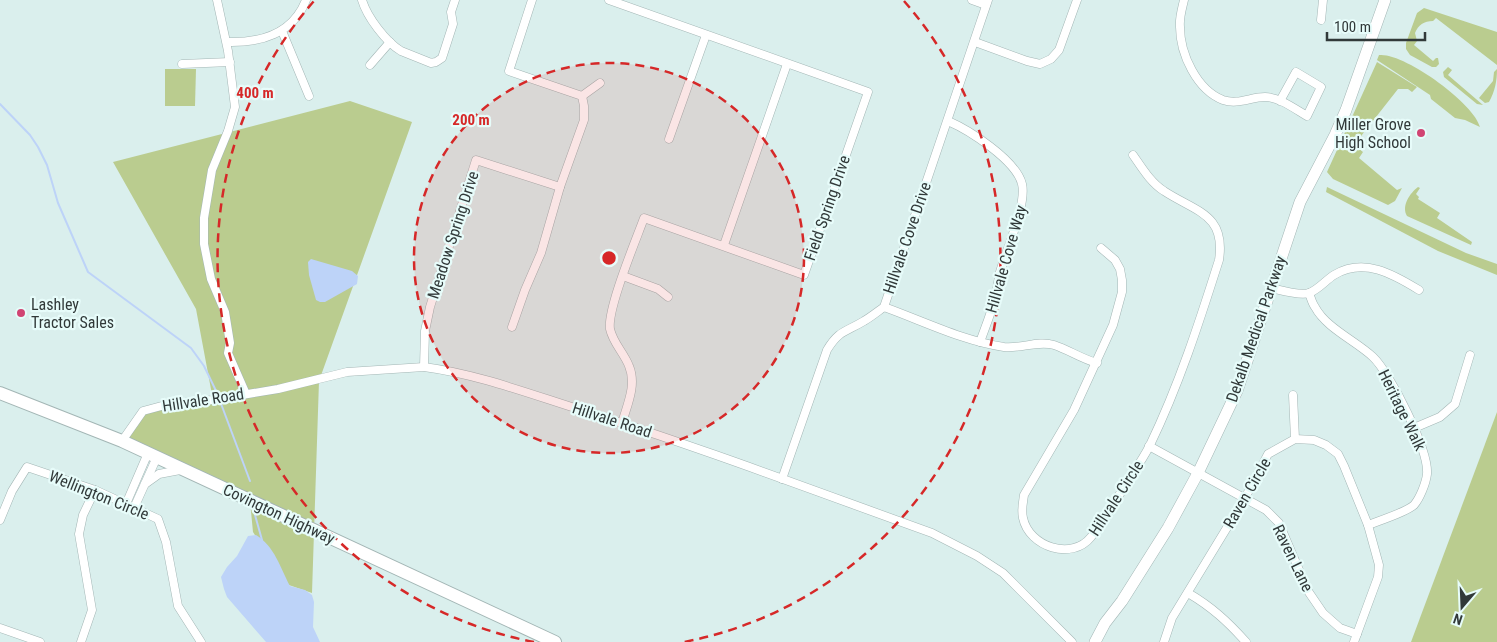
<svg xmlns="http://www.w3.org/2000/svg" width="1497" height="642" viewBox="0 0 1497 642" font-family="'Roboto Condensed',sans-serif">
<rect width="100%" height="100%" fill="#daefed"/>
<g fill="#bacc8f">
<path d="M1424 8 1497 32V65L1436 18 1433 21C1424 21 1418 25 1415 33L1417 41 1414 45 1433 61 1436 58H1438L1439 64 1436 67H1432L1410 55 1406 49V43L1417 13Z"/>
<path d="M1379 55C1404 52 1475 104 1480 127L1465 120 1455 118 1431 99 1430 95 1377 60Z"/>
<polygon points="1377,62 1417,87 1412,92 1408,89 1398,89 1354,145 1363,152 1359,158 1397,190 1402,188 1395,201 1388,205 1333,179 1327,172"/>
<polygon points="1448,67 1452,70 1448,75 1483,105 1477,104 1444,77 1443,72"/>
<polygon points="165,69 196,69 195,106 165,106"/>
<path d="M1497 69C1497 81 1495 91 1489 102L1485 103 1479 98 1493 81 1494 72Z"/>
<polygon points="350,101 412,122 319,381 312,593 286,584 253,532 250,501 125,438 143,411 213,400 196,309 113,162"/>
<polygon points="1327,187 1466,253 1497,264 1497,275 1438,251 1326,192"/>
<path d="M1418 187 1420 188 1416 194 1419 197 1418 199 1440 213 1437 218 1472 242 1471 245 1407 216C1401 206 1410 193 1418 187Z"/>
<polygon points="1497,412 1497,642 1411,642"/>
</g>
<g fill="#bdd3f8">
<polygon points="311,259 352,271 358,276 357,284 325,302 320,302 316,300 309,275 308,262"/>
<path d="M256 535C275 547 280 567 290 586L305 590 312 595 314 602 313 627 320 642H266L227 597 224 589 221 577 227 567 237 556 248 536Z"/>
</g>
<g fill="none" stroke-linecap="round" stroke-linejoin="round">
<g stroke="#bdd3f8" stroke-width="2">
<polyline points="0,104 30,135 38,147 47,165 58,203 88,272 191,348 204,366 219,397"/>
<polyline points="220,401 250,481"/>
<polyline points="255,515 262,540"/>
</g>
<g stroke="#a3b6b5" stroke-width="9">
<g id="street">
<polyline points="217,0 228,51 235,107 228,131 212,170 204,218 204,244 211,279 225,312 230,343 228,353 246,394"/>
<path d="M362 0C367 17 386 42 401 51 411 55 421 59 431 63L436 62 442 58 453 24 451 12 455 0"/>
<polyline points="532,0 509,71 582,96 600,83"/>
<path d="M609 0 868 92 804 275 644 218C636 240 607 309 610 329 613 343 624 353 629 366 637 385 627 405 622 423"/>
<polyline points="972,0 986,5"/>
<path d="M1184 0C1182 9 1179 18 1180 27 1180 54 1197 90 1223 100 1238 105 1251 97 1265 97 1279 97 1295 109 1307 116L1321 87 1296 72 1280 101"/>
<polyline points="1321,20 1323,0"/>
<polyline points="282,31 309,96"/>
<path d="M227 42C260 43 293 34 306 0"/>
<polyline points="975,42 1027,61 1040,64 1051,59 1059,50 1077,0"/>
<polyline points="182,64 230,62"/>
<polyline points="370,65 390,42"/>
<path d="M948 121C969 130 1016 160 1022 184 1027 204 1006 251 1000 272 998 281 997 290 995 299 991 313 985 328 980 342"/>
<polyline points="669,139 706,35"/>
<polyline points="724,245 787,64"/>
<path d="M1101 248 1115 260 1120 269 1122 280V292L1113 325 1074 410 1024 495C1023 503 1021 510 1023 518 1029 547 1072 561 1091 537 1104 522 1114 504 1124 487 1133 473 1143 459 1150 445 1179 385 1199 323 1219 260 1226 214 1196 212 1164 191 1151 183 1142 168 1133 155"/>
<polyline points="623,276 658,289 668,297"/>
<path d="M1271 288C1280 290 1299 296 1309 293 1318 290 1326 280 1334 275 1364 257 1393 274 1419 290"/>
<path d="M1309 293C1311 298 1312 303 1315 307 1326 328 1356 341 1373 357 1390 373 1429 450 1427 474 1426 483 1420 498 1414 505 1407 512 1378 521 1368 525"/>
<path d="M884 307C923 321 963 341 1004 347 1021 349 1038 340 1054 345 1069 350 1082 359 1097 363"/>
<polyline points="512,327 525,290 541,253 560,187 584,120 584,106 582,96"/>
<polyline points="424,367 425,331 430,307 476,160 560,187"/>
<polyline points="1293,395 1295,439"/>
<polyline points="1414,428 1440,417 1455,404 1470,355"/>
<path d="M122 441 143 411 169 404 212 400 278 389 347 372 424 367C477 374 530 394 581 410 699 447 815 491 932 533L977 556 1003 573 1072 642"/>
<polyline points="1149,446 1266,510 1279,523 1308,591 1323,613 1340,628 1357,634"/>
<path d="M782 479 827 350C839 330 846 332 864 321 871 317 877 312 884 307L988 0"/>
<polyline points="145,484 159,474 180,470"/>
<polyline points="126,504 148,453"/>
<polyline points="134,508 157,457"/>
<polyline points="0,520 12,491 27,467 95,490 158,519 166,542 178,606 201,642"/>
<path d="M1188 593C1212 607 1228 622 1246 642"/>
<polyline points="0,628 40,642"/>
<polyline points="81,642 92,610 79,534 83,515 95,490"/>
<polyline points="1164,642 1172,618 1245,498 1268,454 1295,439 1314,440 1326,445 1338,454 1344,466 1368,525 1379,565 1378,577 1354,642"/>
</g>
</g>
<g stroke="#a3b6b5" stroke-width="12">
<polyline id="secondary" points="1095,642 1105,623 1122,601 1168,528 1198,473 1237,391 1300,202 1335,135 1346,110 1385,0"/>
</g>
<g stroke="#a3b6b5" stroke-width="14">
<polyline id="primary" points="0,393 122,441 555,642"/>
</g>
<use href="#street" stroke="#fff" stroke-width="8"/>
<use href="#secondary" stroke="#fff" stroke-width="11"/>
<use href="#primary" stroke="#fff" stroke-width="12"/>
</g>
<circle cx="609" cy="258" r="195" fill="#d62828" fill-opacity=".12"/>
<g fill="none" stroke="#d62828" stroke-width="2.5" stroke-dasharray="9 6">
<circle cx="609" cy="258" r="195"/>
<path d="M534 642A391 391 0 0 1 314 1M904 1A391 391 0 0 1 684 642"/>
</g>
<g fill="#d14473" stroke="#e7fcfa" stroke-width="2">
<circle cx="1421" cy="133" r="5"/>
<circle cx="21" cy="313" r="5"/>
</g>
<g text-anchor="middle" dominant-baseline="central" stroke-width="4.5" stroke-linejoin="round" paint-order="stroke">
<g font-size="16" fill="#313939" stroke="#e7fcfa" text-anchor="end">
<text x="1411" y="124">Miller Grove<tspan x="1411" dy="18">High School</tspan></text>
<text x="31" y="304" text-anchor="start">Lashley<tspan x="31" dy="18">Tractor Sales</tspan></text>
</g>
<g font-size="16" fill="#313939" stroke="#e7fcfa">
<text transform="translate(827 208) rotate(-71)">Field Spring Drive</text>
<text transform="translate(453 235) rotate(-72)">Meadow Spring Drive</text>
<text transform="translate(907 238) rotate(-71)">Hillvale Cove Drive</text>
<text transform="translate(1006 259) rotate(-74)">Hillvale Cove Way</text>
<text transform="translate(1256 329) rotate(-71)">Dekalb Medical Parkway</text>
<text transform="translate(203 400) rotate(-9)">Hillvale Road</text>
<text transform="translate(1402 410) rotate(64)">Heritage Walk</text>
<text transform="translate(612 420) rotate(18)">Hillvale Road</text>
<text transform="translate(1247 493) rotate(-60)">Raven Circle</text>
<text transform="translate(99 495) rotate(22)">Wellington Circle</text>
<text transform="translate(1116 498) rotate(-57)">Hillvale Circle</text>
<text transform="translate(279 514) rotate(25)">Covington Highway</text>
<text transform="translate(1293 558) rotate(64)">Raven Lane</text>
</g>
</g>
<circle cx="609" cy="258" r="8" fill="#d62828" stroke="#e7fcfa" stroke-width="2.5"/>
<g font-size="15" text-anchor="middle" font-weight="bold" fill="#d62828" stroke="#e7fcfa" stroke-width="4.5" stroke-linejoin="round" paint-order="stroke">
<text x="255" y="98">400 m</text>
<text x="471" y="125">200 m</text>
</g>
<g transform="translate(1462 607) rotate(199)" stroke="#e7fcfa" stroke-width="4" paint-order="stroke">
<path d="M0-4L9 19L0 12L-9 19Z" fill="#313939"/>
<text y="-8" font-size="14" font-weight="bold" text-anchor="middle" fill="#313939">N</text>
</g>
<path d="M1327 32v8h98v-8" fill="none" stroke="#313939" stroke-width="2.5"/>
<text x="1334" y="32" font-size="15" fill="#313939" stroke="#e7fcfa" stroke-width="4" paint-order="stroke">100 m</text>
</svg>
